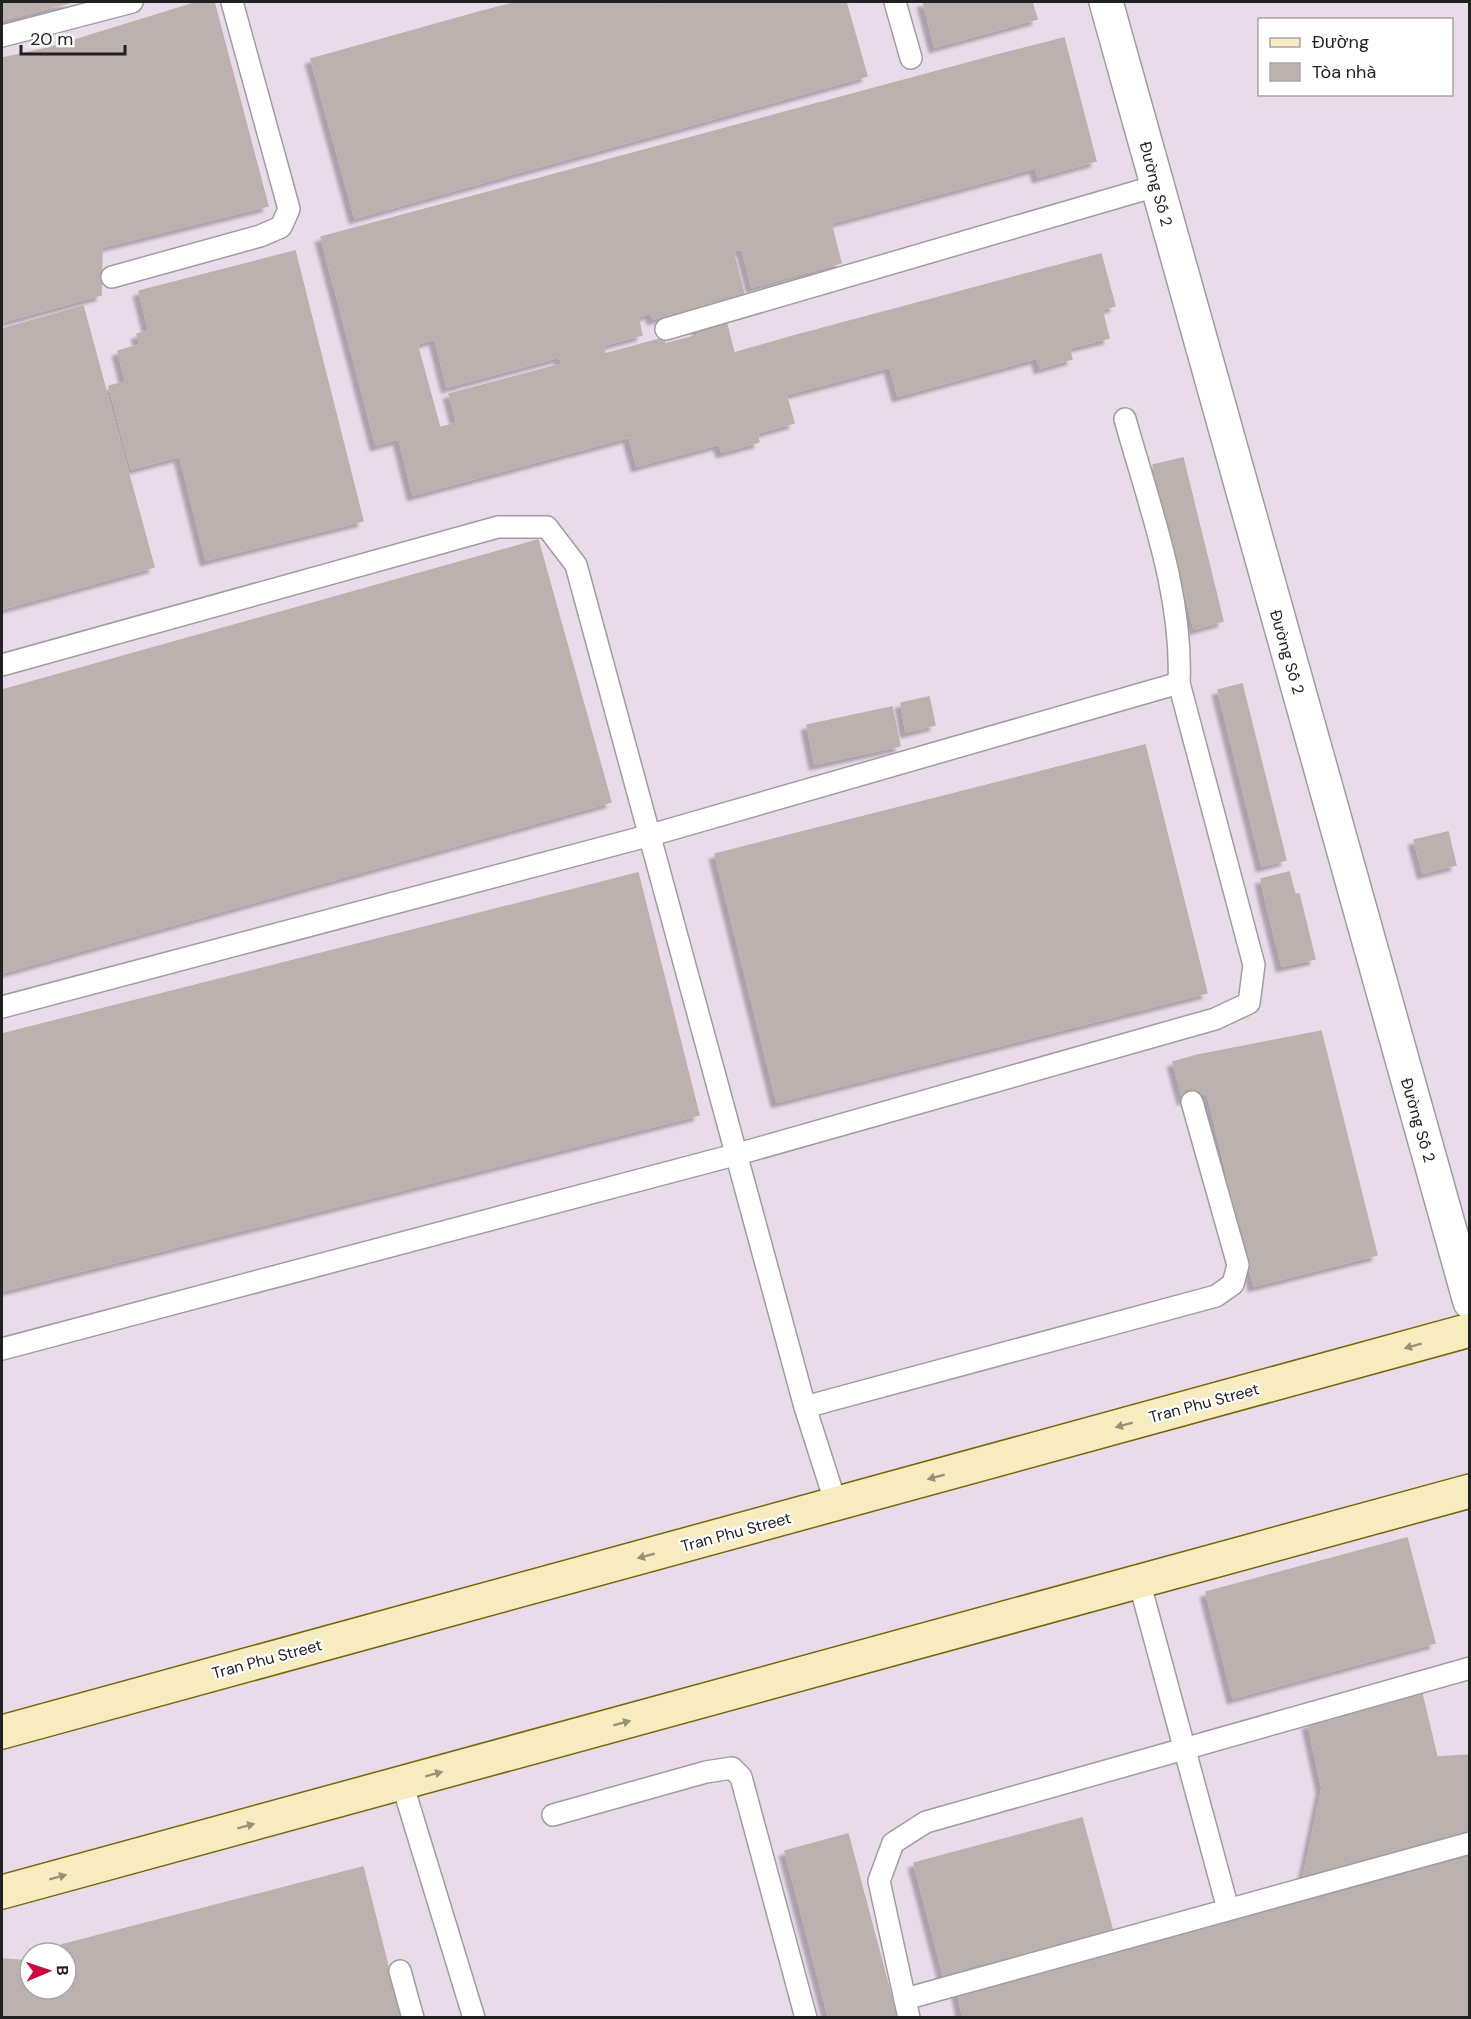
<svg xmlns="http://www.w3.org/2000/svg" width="1471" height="2019" viewBox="0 0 1471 2019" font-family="'DM Sans',sans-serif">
<defs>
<filter id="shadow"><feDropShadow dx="-5.5" dy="5.5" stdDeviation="1.5" flood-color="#0004"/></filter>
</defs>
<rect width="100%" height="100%" fill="#f1ece9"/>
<path fill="#e9dbea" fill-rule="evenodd" d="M2 2H1469V2017H2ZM1260 20H1452V94H1260ZM30 1953H66V1989H30Z"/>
<g fill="#bbb1ae" stroke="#c2afab" stroke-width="1.5" filter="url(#shadow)">
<polygon points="2,2 39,2 41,10 2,20"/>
<polygon points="39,2 72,2 41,10"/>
<polygon points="198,2 214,2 268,206 102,247 49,48"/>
<polygon points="518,2 658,2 691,125 527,170 483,11"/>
<polygon points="658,2 846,2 867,76 691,125"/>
<polygon points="923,2 1032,2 1037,19 935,47"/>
<polygon points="483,11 527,170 355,218 311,59"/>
<polygon points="1064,38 1096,161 1038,177 1005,53"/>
<polygon points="49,48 102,247 101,295 2,322 2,58"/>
<polygon points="1005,53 1035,168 850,218 819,103"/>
<polygon points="819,103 850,218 831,223 841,263 752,287 742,249 733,251 744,294 653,319 651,313 638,317 642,335 447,387 435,339 354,361 321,237"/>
<polygon points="295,251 363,521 206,560 180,456 131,469 109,386 126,382 118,351 140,345 137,334 149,331 139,291"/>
<polygon points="1101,254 1115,306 1061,320 1048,268"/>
<polygon points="1048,268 1061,320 890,367 876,314"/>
<polygon points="83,306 154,567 2,609 2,329"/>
<polygon points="1102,310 1109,338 1069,348 1061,320"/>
<polygon points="876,314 890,367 815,387 801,334"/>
<polygon points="725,317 734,353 801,334 815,387 413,495 399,439 457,423 449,394 562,364 560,357 603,345 605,354 664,338 665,344 699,335 697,325"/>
<polygon points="1061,320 1072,359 1040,368 1037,358 898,396 890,367"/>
<polygon points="417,344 440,428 376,445 354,361"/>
<polygon points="786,394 794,423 757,433 759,442 722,452 719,444 637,466 629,437"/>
<polygon points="1183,458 1223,621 1194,629 1153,465"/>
<polygon points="538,540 611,802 2,973 2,690"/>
<polygon points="1242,684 1286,860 1262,866 1218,690"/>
<polygon points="929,697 935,725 906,732 901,703"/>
<polygon points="892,707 900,746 815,764 807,725"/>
<polygon points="1145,745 1207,993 777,1102 715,854"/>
<polygon points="1448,832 1456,865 1423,873 1414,840"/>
<polygon points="1289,872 1295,894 1266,902 1261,879"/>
<polygon points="638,873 699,1115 2,1291 2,1034"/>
<polygon points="1295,894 1299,894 1315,959 1282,966 1266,902"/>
<polygon points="1321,1031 1377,1255 1254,1286 1198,1055"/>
<polygon points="1198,1055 1208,1093 1183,1099 1173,1062"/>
<polygon points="1407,1538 1435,1643 1233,1698 1206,1592"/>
<polygon points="1422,1694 1437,1757 1322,1788 1308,1724"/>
<polygon points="1470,1755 1470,1834 1303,1879 1322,1788 1437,1757"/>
<polygon points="1082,1818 1113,1932 944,1977 914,1863"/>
<polygon points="848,1834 897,2018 829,2018 785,1851"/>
<polygon points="1470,1849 1470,2018 963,2018 954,1975"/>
<polygon points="363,1867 401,2018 79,2018 66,1966 66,1953 63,1953 61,1945"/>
<polygon points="2,1959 30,1961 30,1989 66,1989 66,1966 79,2018 2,2018"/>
</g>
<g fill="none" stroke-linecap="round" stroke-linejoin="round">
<g stroke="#9e9e9e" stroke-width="24">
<g id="lane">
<polyline points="895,2 911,58"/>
<polyline points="2,36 132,2"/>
<polyline points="112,277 260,236 281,227 289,209 232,2"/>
<polyline points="666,329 1156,186"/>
<polyline points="2,665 498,527 547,527 576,565 805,1407 836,1504"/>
<polyline points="2,1007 651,835 1179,683"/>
<path d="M2 1349 738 1154 1215 1019 1249 1003 1254 965 1179 683C1183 594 1149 505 1125 419"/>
<polyline points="805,1407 1216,1296 1233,1284 1238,1265 1192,1102"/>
<polyline points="1139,1581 1228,1909"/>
<polyline points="402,1783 474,2018"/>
<polyline points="553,1815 706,1772 732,1768 741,1777 806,2018"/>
<polyline points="400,1971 413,2018"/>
<polyline points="905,1999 1470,1843"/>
<polyline points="909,2018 879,1881 893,1843 926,1822 1470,1668"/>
</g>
</g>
<g stroke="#9e9e9e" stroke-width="36">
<polyline id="street" points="1106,2 1470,1302"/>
</g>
<g stroke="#77660a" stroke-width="36">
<g id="secondary">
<polyline points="2,1732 1470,1330"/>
<polyline points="2,1892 1470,1491"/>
</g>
</g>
<use href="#lane" stroke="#fff" stroke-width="21"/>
<use href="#street" stroke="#fff" stroke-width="33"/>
<use href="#secondary" stroke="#f7ecc0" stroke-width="33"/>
</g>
<defs><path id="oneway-solid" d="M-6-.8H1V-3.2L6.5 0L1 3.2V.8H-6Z" transform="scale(1.5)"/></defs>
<g fill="#979178">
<use href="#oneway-solid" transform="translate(1413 1346) rotate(165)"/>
<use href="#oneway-solid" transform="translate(1124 1425) rotate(165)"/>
<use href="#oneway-solid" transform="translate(936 1477) rotate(165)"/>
<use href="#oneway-solid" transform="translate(646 1556) rotate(165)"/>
<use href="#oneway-solid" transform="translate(622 1723) rotate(-15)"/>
<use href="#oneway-solid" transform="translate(434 1774) rotate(-15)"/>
<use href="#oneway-solid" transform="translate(246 1826) rotate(-15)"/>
<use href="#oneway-solid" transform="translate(58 1877) rotate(-15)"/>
</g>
<g text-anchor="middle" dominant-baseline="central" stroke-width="4.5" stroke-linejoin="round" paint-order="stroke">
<g font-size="16" fill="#212121" stroke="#fff">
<text transform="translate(1156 184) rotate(75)">Đường Số 2</text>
<text transform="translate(1287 652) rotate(74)">Đường Số 2</text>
<text transform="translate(1418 1120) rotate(74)">Đường Số 2</text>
<text transform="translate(1204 1403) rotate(-15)">Tran Phu Street</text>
<text transform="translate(736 1532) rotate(-15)">Tran Phu Street</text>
<text transform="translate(267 1659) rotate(-15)">Tran Phu Street</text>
</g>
</g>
<rect width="1471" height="2019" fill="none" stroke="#212121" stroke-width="6"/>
<rect x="1258" y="18" width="195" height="78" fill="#ffffff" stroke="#a6a6a6" stroke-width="1.5"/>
<rect x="1270" y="38" width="30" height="9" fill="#f7ecc0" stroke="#a6a6a6" stroke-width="1.5"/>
<text x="1312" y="48" font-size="18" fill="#212121">Đường</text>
<rect x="1270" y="63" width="30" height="18" fill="#bbb1ae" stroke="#a6a6a6" stroke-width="1.5"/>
<text x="1312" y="78" font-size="18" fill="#212121">Tòa nhà</text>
<g transform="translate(48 1971) rotate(88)"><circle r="28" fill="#ffffff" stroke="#a6a6a6" stroke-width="1.5"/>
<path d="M0-4.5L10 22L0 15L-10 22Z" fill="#ca093c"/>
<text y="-9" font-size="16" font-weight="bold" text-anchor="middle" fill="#212121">B</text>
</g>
<path d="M21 45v9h104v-9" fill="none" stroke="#212121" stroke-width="3"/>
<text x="30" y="45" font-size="18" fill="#212121" stroke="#ffffff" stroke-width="4.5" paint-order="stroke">20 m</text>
</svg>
